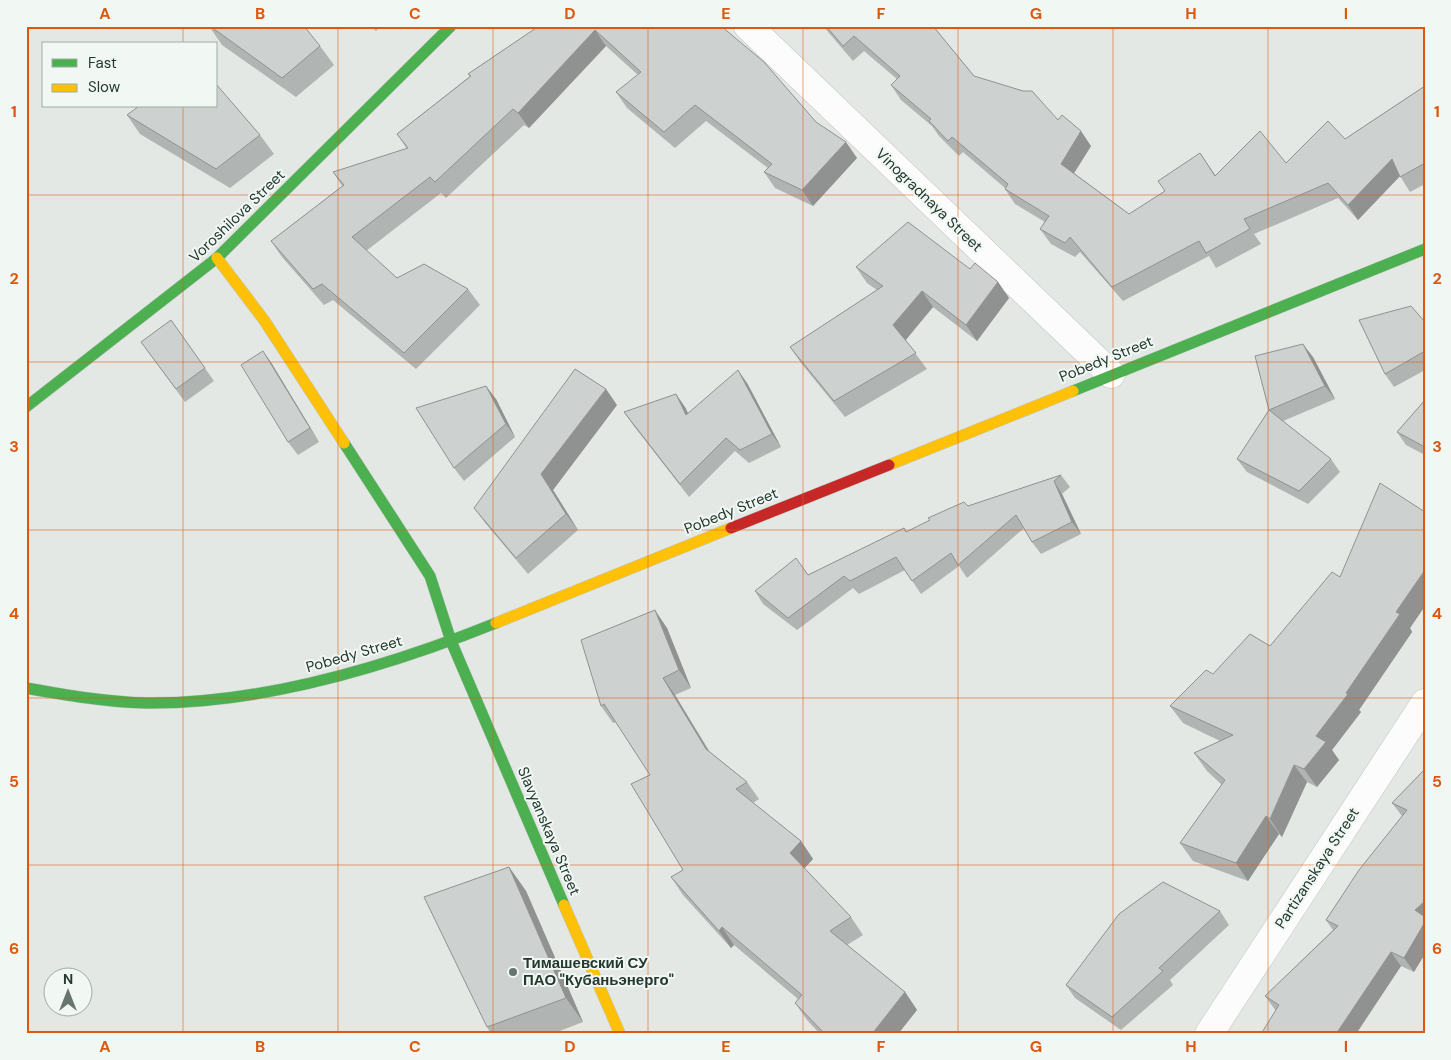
<svg xmlns="http://www.w3.org/2000/svg" width="1451" height="1060" viewBox="0 0 1451 1060" font-family="'DM Sans',sans-serif">
<rect width="100%" height="100%" fill="#e3e8e5"/>
<g fill="none" stroke-linecap="round" stroke-linejoin="round">
<g stroke="#c0c5c2" stroke-width="29">
<g id="street">
<polyline points="748,26 1111,374"/>
<polyline points="1209,1034 1425,703"/>
</g>
</g>
<g stroke="#bfc5c2" stroke-width="12">
<g id="fast">
<polyline points="1073,391 1425,249"/>
<polyline points="26,407 217,258 451,26"/>
<polyline points="344,443 430,576 451,641 564,905"/>
<path d="M26 688C65 695 106 702 147 703 264 704 389 666 496 623"/>
</g>
</g>
<g stroke="#bfc5c2" stroke-width="12">
<g id="slow">
<polyline points="217,258 264,320 344,443"/>
<polyline points="889,465 1073,391"/>
<polyline points="496,623 731,528"/>
<polyline points="564,905 620,1034"/>
</g>
</g>
<g stroke="#bfc5c2" stroke-width="12">
<polyline id="jam" points="731,528 889,465"/>
</g>
<use href="#street" stroke="#fbfcfb" stroke-width="28"/>
<use href="#fast" stroke="#4caf50" stroke-width="11"/>
<use href="#slow" stroke="#ffc107" stroke-width="11"/>
<use href="#jam" stroke="#c62828" stroke-width="11"/>
</g>
<g fill="#b0b4b2">
<polygon points="209,26 320,46 334,65 296,97 222,45"/>
<polygon points="371,26 380,26 376,31"/>
<polygon points="539,26 721,26 816,122 857,158 813,206 775,188 764,172 768,168 706,121 675,148 627,108 616,92 638,75 606,46 529,128 524,125 446,198 441,193 366,251 397,278 468,289 480,305 416,369 333,300 324,305 282,257 271,241 342,186 333,172 407,149 397,134 470,76 468,74"/>
<polygon points="823,26 933,26 974,76 1058,120 1091,146 1074,173 1129,214 1165,191 1200,153 1216,176 1286,163 1345,139 1425,86 1425,184 1410,192 1400,176 1358,220 1338,198 1254,234 1261,244 1216,268 1209,256 1123,301 1080,252 1075,257 1051,244 1040,229 1045,222 1015,204 1005,189 1005,188 963,152 959,156 939,136 932,126 901,100 891,85 897,79 864,51 853,61"/>
<polygon points="127,115 260,135 274,154 230,188 140,134"/>
<polygon points="856,267 970,269 998,282 1009,298 977,341 933,307 905,340 927,369 845,417 801,363 790,347 877,290 867,283"/>
<polygon points="171,320 214,381 185,402 141,342"/>
<polygon points="1425,322 1425,370 1394,387 1385,374"/>
<polygon points="263,351 272,364 319,442 298,455 288,442"/>
<polygon points="1313,357 1335,399 1283,421 1331,459 1340,472 1308,504 1247,472 1237,459 1269,410"/>
<polygon points="747,383 781,447 749,463 735,451 689,497 633,425 624,412 685,407 688,413"/>
<polygon points="496,399 515,437 464,481 454,468"/>
<polygon points="1425,400 1425,455 1406,445 1397,432"/>
<polygon points="617,405 553,490 578,530 528,574 486,524 474,508"/>
<polygon points="1061,475 1070,487 1062,494 1081,534 1041,554 1032,542 1024,528 967,578 959,566 921,594 905,570 859,594 853,588 797,630 763,604 755,591 808,575 904,528 907,532 930,520 968,506"/>
<polygon points="1425,512 1425,606 1410,628 1412,632 1359,710 1361,712 1332,750 1339,760 1317,787 1307,782 1282,837 1279,834 1248,881 1193,861 1180,843 1222,785 1207,771 1194,753 1220,741 1183,723 1170,706 1213,674 1270,646 1340,577"/>
<polygon points="667,628 691,688 675,695 710,752 747,782 759,799 753,803 801,841 813,859 804,868 851,917 863,935 847,945 905,992 917,1010 898,1034 820,1034 807,1020 795,1003 798,999 734,945 731,948 683,895 671,877 683,870 650,775 616,722 613,723 601,706"/>
<polygon points="1425,769 1414,972 1401,966 1356,1034 1261,1034 1276,1011 1265,996 1333,930 1326,920 1402,816 1392,803"/>
<polygon points="509,867 526,891 583,1022 552,1034 491,1034 487,1027"/>
<polygon points="1220,911 1229,925 1170,980 1173,985 1121,1030 1075,998 1066,985"/>
</g>
<g fill="#909291">
<polygon points="595,30 606,46 529,128 518,113"/>
<polygon points="1081,131 1091,146 1071,178 1061,164"/>
<polygon points="846,142 857,158 813,206 802,190"/>
<polygon points="1392,159 1402,174 1358,220 1348,205"/>
<polygon points="998,282 1009,298 977,341 966,325"/>
<polygon points="922,291 933,307 905,341 893,325"/>
<polygon points="1303,344 1313,357 1335,399 1325,386"/>
<polygon points="263,351 272,364 319,442 310,428"/>
<polygon points="738,370 747,383 781,447 772,434"/>
<polygon points="486,386 496,399 515,437 506,424"/>
<polygon points="606,389 617,405 553,490 578,530 566,514 541,474"/>
<polygon points="676,394 685,407 695,428 686,415"/>
<polygon points="1054,481 1062,494 1081,534 1072,522"/>
<polygon points="1425,570 1425,606 1410,628 1412,632 1359,710 1361,712 1332,750 1339,760 1317,787 1304,769 1316,736 1346,693 1396,612"/>
<polygon points="655,610 667,628 691,688 679,670"/>
<polygon points="663,678 675,695 718,767 706,749"/>
<polygon points="1294,765 1307,782 1282,837 1270,819"/>
<polygon points="1266,816 1279,834 1248,881 1236,863"/>
<polygon points="801,841 813,859 802,871 790,853"/>
<polygon points="509,867 526,891 583,1022 566,998"/>
<polygon points="1425,901 1425,954 1414,972 1404,958 1415,910"/>
<polygon points="722,927 734,945 731,948 719,931"/>
<polygon points="1391,952 1401,966 1356,1034 1336,1034"/>
<polygon points="905,992 917,1010 898,1034 872,1034"/>
</g>
<g fill="#cdd1cf" stroke="#909291">
<polygon points="210,26 304,26 320,46 282,78"/>
<polygon points="539,26 721,26 764,62 816,122 846,142 802,190 764,172 772,164 695,105 664,132 616,92 641,72 595,30 518,113 513,109 435,182 430,177 352,237 397,278 424,264 468,289 404,353 322,284 313,289 271,241 344,185 333,172 408,148 397,134 471,76 468,74"/>
<polygon points="826,26 933,26 974,76 1023,91 1032,91 1058,120 1062,115 1081,131 1061,164 1129,214 1165,191 1158,181 1200,153 1215,176 1260,131 1286,163 1328,121 1345,139 1425,86 1425,163 1400,177 1392,159 1348,205 1328,183 1244,219 1250,229 1206,253 1199,241 1112,287 1070,237 1065,243 1040,229 1049,216 1005,189 1008,184 952,137 948,141 929,121 931,119 891,85 900,76 854,36 843,46"/>
<polygon points="216,84 260,135 216,169 127,115 139,106 216,106"/>
<polygon points="908,222 970,269 975,263 998,282 966,325 922,291 893,325 916,353 834,401 790,347 883,286 856,267"/>
<polygon points="1411,306 1425,322 1425,351 1385,374 1359,320"/>
<polygon points="171,320 205,368 176,389 141,342"/>
<polygon points="1303,344 1325,386 1269,410 1255,356"/>
<polygon points="263,351 310,428 288,442 241,365"/>
<polygon points="575,369 606,389 541,474 566,514 516,558 474,508"/>
<polygon points="738,370 772,434 740,450 726,438 680,484 624,412 676,394 686,415"/>
<polygon points="486,386 506,424 454,468 416,408"/>
<polygon points="1425,400 1425,447 1397,432"/>
<polygon points="1269,410 1331,459 1299,491 1237,459"/>
<polygon points="1061,475 1054,481 1072,522 1032,542 1016,515 958,565 951,553 912,581 896,557 850,581 844,576 788,618 755,591 796,558 808,575 904,528 906,532 930,520 928,518 964,502 968,506"/>
<polygon points="1380,483 1425,512 1425,570 1396,612 1400,614 1346,693 1348,694 1316,736 1326,742 1304,769 1294,765 1270,819 1266,816 1236,863 1180,843 1225,780 1194,753 1233,735 1170,706 1206,670 1213,674 1250,634 1270,646 1332,572 1340,577"/>
<polygon points="655,610 679,670 663,678 706,749 747,782 736,789 801,841 790,853 851,917 830,931 905,992 872,1034 825,1034 795,1003 802,995 722,927 719,931 671,877 683,870 631,784 650,775 604,704 601,706 581,640"/>
<polygon points="1425,769 1425,901 1415,910 1425,917 1425,922 1404,958 1391,952 1336,1034 1261,1034 1279,1005 1265,996 1338,926 1326,920 1359,870 1407,810 1392,803"/>
<polygon points="509,867 566,998 487,1027 424,897"/>
<polygon points="1163,882 1220,911 1159,968 1163,971 1112,1017 1066,985 1119,914"/>
</g>
<path fill="none" stroke="#de570e" stroke-width="1" stroke-opacity="0.55" d="M183 26V44M338 26V1034M493 26V1034M648 26V1034M803 26V1034M958 26V1034M1113 26V1034M1268 26V1034M183 106V1034M26 195H1425M26 362H1425M26 530H1425M26 698H1425M26 865H1425"/>
<circle fill="#66766f" stroke="#f1f7f3" stroke-width="2" cx="513" cy="972" r="5"/>
<g text-anchor="middle" dominant-baseline="central" stroke-width="4" stroke-linejoin="round" paint-order="stroke">
<g font-size="15" fill="#233830" stroke="#f1f7f3">
<text transform="translate(929 200) rotate(44)">Vinogradnaya Street</text>
<text transform="translate(237 216) rotate(-44)">Voroshilova Street</text>
<text transform="translate(1106 359) rotate(-22)">Pobedy Street</text>
<text transform="translate(731 511) rotate(-22)">Pobedy Street</text>
<text transform="translate(354 654) rotate(-16)">Pobedy Street</text>
<text transform="translate(549 831) rotate(67)">Slavyanskaya Street</text>
<text transform="translate(1317 868) rotate(-57)">Partizanskaya Street</text>
</g>
<g font-size="15" font-weight="bold" fill="#233830" stroke="#f1f7f3" text-anchor="start">
<text x="523" y="963">Тимашевский СУ<tspan x="523" dy="17">ПАО "Кубаньэнерго"</tspan></text>
</g>
</g>
<rect width="1451" height="1060" fill="none" stroke="#f1f7f3" stroke-width="55"/>
<rect x="42" y="42" width="175" height="65" fill="#f1f7f3" stroke="#9faba5"/>
<rect x="52" y="59" width="25" height="8" fill="#4caf50" stroke="#9faba5"/>
<text x="88" y="68" font-size="15" fill="#233830">Fast</text>
<rect x="52" y="84" width="25" height="8" fill="#ffc107" stroke="#9faba5"/>
<text x="88" y="92" font-size="15" fill="#233830">Slow</text>
<g transform="translate(68 992)"><circle r="24" fill="#f1f7f3" stroke="#9faba5"/>
<path d="M0-4L9 19L0 12L-9 19Z" fill="#66766f"/>
<text y="-8" font-size="14" font-weight="bold" text-anchor="middle" fill="#233830">N</text>
</g>
<rect x="28" y="28" width="1396" height="1004" fill="none" stroke="#de570e" stroke-width="2"/>
<g font-size="16" text-anchor="middle" font-weight="bold" fill="#de570e">
<text x="105" y="19">A</text>
<text x="260" y="19">B</text>
<text x="415" y="19">C</text>
<text x="570" y="19">D</text>
<text x="726" y="19">E</text>
<text x="881" y="19">F</text>
<text x="1036" y="19">G</text>
<text x="1191" y="19">H</text>
<text x="1346" y="19">I</text>
<text x="14" y="117">1</text>
<text x="1437" y="117">1</text>
<text x="14" y="284">2</text>
<text x="1437" y="284">2</text>
<text x="14" y="452">3</text>
<text x="1437" y="452">3</text>
<text x="14" y="619">4</text>
<text x="1437" y="619">4</text>
<text x="14" y="787">5</text>
<text x="1437" y="787">5</text>
<text x="14" y="954">6</text>
<text x="1437" y="954">6</text>
<text x="105" y="1052">A</text>
<text x="260" y="1052">B</text>
<text x="415" y="1052">C</text>
<text x="570" y="1052">D</text>
<text x="726" y="1052">E</text>
<text x="881" y="1052">F</text>
<text x="1036" y="1052">G</text>
<text x="1191" y="1052">H</text>
<text x="1346" y="1052">I</text>
</g>
</svg>
